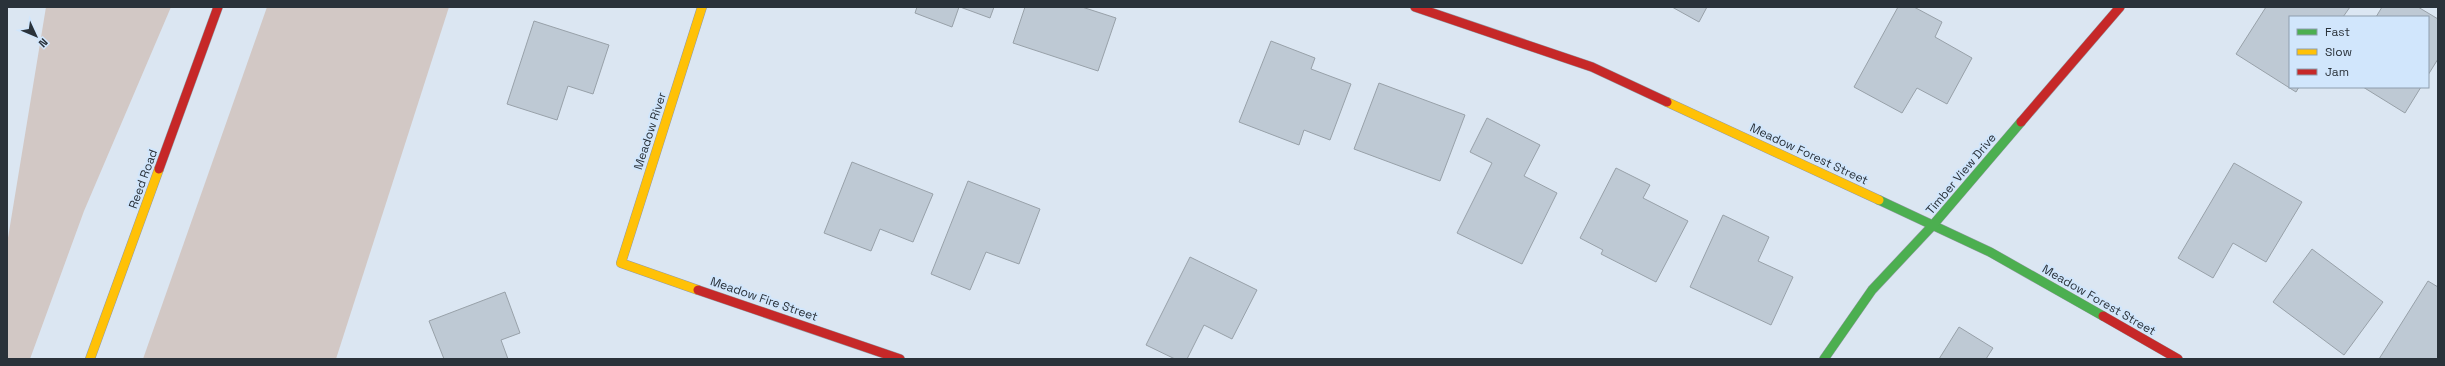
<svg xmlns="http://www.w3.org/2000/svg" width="2445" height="366" viewBox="0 0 2445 366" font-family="'Space Grotesk',sans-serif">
<rect width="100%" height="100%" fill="#dbe6f2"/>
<g fill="#d2c8c5">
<polygon points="46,7 171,7 84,211 30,359 7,359 7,244"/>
<polygon points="267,7 449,7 336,359 143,359"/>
</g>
<g fill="#bec9d4" stroke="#98a1a9">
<polygon points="917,7 959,7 952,27 915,13"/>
<polygon points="960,7 994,7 990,18"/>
<polygon points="1025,7 1082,7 1116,18 1098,71 1013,43"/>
<polygon points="1672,7 1707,7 1699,22"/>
<polygon points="1898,7 1914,7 1942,22 1935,37 1972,58 1947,104 1917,88 1902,113 1854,87"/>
<polygon points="2266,7 2350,7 2343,17 2290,17 2290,87 2299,87 2296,92 2236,54"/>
<polygon points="2382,7 2418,7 2438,19 2438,59 2428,75 2428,17 2376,17"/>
<polygon points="534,21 609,45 593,94 568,86 557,120 507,104"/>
<polygon points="1271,41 1315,58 1311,69 1351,84 1330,140 1304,130 1299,145 1239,122"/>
<polygon points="1379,83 1465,115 1440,181 1354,149"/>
<polygon points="2363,87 2421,87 2405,113"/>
<polygon points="1487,118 1540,145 1524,176 1557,193 1522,264 1457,233 1492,163 1470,152"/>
<polygon points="852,162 933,194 913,242 880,229 871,251 824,233"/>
<polygon points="2234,163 2302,202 2266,262 2233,243 2213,278 2178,258"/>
<polygon points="1616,168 1650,185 1643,198 1688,221 1656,282 1601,254 1603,250 1580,238"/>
<polygon points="968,181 1040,209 1019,264 986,252 970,290 931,274"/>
<polygon points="1723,215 1769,237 1758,261 1793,277 1771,325 1690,287"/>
<polygon points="2312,249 2383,302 2344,355 2273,302"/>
<polygon points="1190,257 1257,290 1232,339 1204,325 1187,359 1175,359 1146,345"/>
<polygon points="2428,281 2438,287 2438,359 2379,359"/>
<polygon points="505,292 520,333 501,340 508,359 444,359 429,321"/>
<polygon points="1959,327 1993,348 1986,359 1939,359"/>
</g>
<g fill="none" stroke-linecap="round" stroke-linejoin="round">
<g stroke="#939ba4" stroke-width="10">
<g id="fast">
<polyline points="1879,200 1990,252 2103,316"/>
<polyline points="1824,359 1872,290 1933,225 2021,122"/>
</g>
</g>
<g stroke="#939ba4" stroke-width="10">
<g id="slow">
<polyline points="1667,102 1879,200"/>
<polyline points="698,290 621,263 702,7"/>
<polyline points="90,359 159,169"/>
</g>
</g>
<g stroke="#939ba4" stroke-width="10">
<g id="jam">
<polyline points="1415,7 1592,67 1667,102"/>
<polyline points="2021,122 2120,7"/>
<polyline points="159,169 218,7"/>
<polyline points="698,290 900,359"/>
<polyline points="2103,316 2178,359"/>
</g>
</g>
<use href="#fast" stroke="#4caf50" stroke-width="9"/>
<use href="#slow" stroke="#ffc107" stroke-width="9"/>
<use href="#jam" stroke="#c62828" stroke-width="9"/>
</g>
<g text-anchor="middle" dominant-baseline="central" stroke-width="4" stroke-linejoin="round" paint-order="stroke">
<g font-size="12" fill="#2a323a" stroke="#d1e6fc">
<text transform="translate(650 131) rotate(-72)">Meadow River</text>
<text transform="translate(1809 154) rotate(25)">Meadow Forest Street</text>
<text transform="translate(1961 174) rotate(-50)">Timber View Drive</text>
<text transform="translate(143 179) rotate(-70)">Reed Road</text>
<text transform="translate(764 299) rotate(19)">Meadow Fire Street</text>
<text transform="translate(2099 300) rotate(30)">Meadow Forest Street</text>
</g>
</g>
<rect width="2445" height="366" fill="none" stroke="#2a323a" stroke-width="16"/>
<rect x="2289" y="16" width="140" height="72" fill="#d1e6fc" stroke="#8e9eae"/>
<rect x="2297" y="29" width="20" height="6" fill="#4caf50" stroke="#8e9eae"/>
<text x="2325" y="36" font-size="12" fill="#2a323a">Fast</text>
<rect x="2297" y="49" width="20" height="6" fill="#ffc107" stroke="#8e9eae"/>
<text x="2325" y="56" font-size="12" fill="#2a323a">Slow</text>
<rect x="2297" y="69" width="20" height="6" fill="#c62828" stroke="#8e9eae"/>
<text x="2325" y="76" font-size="12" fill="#2a323a">Jam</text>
<g transform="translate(36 36) rotate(134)" stroke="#d1e6fc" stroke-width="3" paint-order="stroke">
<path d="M0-3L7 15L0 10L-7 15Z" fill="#2a323a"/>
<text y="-6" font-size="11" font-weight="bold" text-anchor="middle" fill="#2a323a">N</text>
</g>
</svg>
